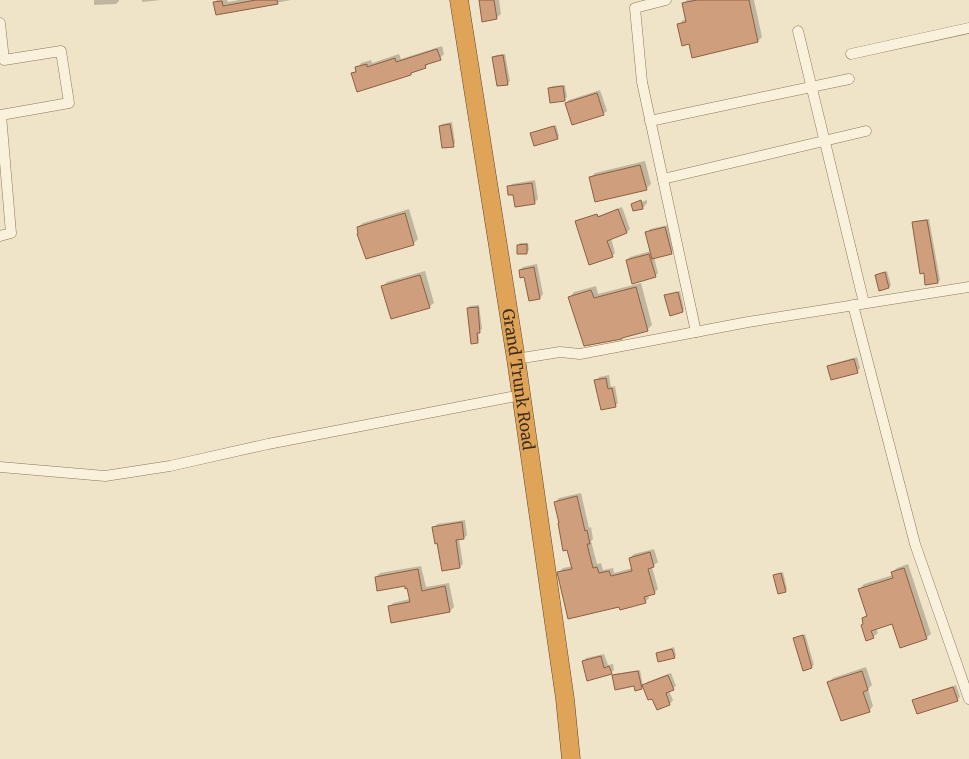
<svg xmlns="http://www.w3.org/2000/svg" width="969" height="759" viewBox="0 0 969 759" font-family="Merriweather,serif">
<rect width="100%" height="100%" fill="#f0e4c8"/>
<g fill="#0003">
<polygon points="94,0 119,0 119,1 116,4 94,5"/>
<polygon points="142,0 161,0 142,2"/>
<polygon points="217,0 227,0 228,2 239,0 291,0 217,14 214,3"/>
<polygon points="480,0 499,0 501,14 496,18"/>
<polygon points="687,0 754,0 762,37 758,41 689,43 679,25 683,20 687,19 683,4"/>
<polygon points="442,46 444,54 440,58 431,61 425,67 414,70 411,74 353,74 361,63 371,60 372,63 399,54 401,59"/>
<polygon points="505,54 510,81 508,83 494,57 496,55"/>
<polygon points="565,85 567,97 565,99 550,88 552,86"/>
<polygon points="600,90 607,111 603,114 566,103 569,100"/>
<polygon points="452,122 455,143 453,145 440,126 442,124"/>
<polygon points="556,125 559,136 557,138 531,133"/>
<polygon points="645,161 651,184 646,189 590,178 595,173"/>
<polygon points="535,180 538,199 535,202 508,187 512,184"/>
<polygon points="647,200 647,203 643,208 633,210 632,205 636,201 636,204"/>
<polygon points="622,207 630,229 627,232 611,238 615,253 612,256 577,221 579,219 579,221 601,215"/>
<polygon points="409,209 418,239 413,244 358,227 363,223"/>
<polygon points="929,219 940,280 938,282 913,223 915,221"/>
<polygon points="668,225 675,249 671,253 654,257 658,273 655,276 627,260 630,257 651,251 647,233 650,229"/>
<polygon points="520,243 528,243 529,250 527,252 518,245"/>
<polygon points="537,264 543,294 540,298 520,270 523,267"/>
<polygon points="425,271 434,303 429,307 383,286 387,282"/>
<polygon points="887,271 891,285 889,287 876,275"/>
<polygon points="641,283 652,325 647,330 570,297 574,292 596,286 598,294"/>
<polygon points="680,291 684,309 682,311 666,296"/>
<polygon points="479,305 482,329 478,331 479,340 477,342 468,308 470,306"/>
<polygon points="857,357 860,368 857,372 828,367 832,364"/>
<polygon points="609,375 611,387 615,386 618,403 615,406 596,381 599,377"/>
<polygon points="581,493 589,528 591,527 593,539 591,541 597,564 601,563 603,570 613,568 614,573 633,568 630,558 634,554 654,549 658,562 652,567 658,589 654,593 648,595 649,598 645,602 620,606 559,572 563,568 573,566 555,502 559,498"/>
<polygon points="465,520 467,535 464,538 459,539 463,564 460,567 434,527 437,524"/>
<polygon points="908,564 931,634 926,638 893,622 876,628 878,633 873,637 863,618 868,614 860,589 864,584 893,575 892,572 897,568"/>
<polygon points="421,566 426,587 449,583 454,607 450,611 389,607 393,603 410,599 408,587 406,584 376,577 380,573"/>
<polygon points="783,572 787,589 785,591 775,575"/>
<polygon points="805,634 814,665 804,670 795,638"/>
<polygon points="674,647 676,655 674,657 657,653"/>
<polygon points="604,654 608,665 613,664 614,670 611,673 583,662 586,658"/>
<polygon points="866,667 872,685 868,689 873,706 869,711 829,682 833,678"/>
<polygon points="640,670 643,686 647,682 671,673 676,686 669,691 673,700 670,704 657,708 653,697 644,686 641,688 613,676 615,674"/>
<polygon points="956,685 960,697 957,700 914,701 917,698"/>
</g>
<g fill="#cf9f7d" stroke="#8d5f41">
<polygon points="256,0 277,0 278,4 216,15 213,2 222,1 223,6"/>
<polygon points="479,0 494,0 497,19 482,22"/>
<polygon points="697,0 749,0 758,42 692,58 689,44 682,46 677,24 686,22 682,3"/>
<polygon points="437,49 441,60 425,65 426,68 411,73 411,75 357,92 351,73 356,72 355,67 367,64 367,67 395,58 396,62"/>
<polygon points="503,55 508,85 497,86 492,57"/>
<polygon points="563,86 565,101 550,103 548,88"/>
<polygon points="597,93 604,115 572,125 565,103"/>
<polygon points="450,124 454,147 442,148 439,126"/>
<polygon points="554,126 558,139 534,146 530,133"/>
<polygon points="640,165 647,190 595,202 589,177"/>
<polygon points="532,183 535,204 515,207 513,195 508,195 507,186"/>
<polygon points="641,200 643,209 633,211 631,204"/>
<polygon points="618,209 627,233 607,241 613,257 589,265 575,221 597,214 598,217"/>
<polygon points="405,213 414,245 366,259 357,234 358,234 357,227"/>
<polygon points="927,220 938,283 925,285 924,273 920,274 912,222"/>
<polygon points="665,227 672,254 652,259 645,232"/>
<polygon points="527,244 527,254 517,254 517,245"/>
<polygon points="649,254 656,277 632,284 626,260"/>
<polygon points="534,267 540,299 529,301 524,277 520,278 519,270"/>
<polygon points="885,272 889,288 879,291 875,275"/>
<polygon points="420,275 430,308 391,319 381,286"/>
<polygon points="636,287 648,331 622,338 622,339 584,346 568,297 591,290 594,298"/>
<polygon points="678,292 683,312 670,316 664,295"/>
<polygon points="478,307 480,333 477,333 478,343 471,344 467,308"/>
<polygon points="854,359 858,373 831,380 827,366"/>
<polygon points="606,378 608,389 612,388 616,407 601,410 594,380"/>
<polygon points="577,496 585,531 587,530 590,544 587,544 593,568 597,567 599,573 609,571 611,576 632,571 629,558 650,552 654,567 648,569 655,594 644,597 646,603 620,610 619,607 568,619 557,572 572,569 567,550 563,551 558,523 559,523 554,502"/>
<polygon points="462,522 464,539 456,540 460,568 442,571 437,543 435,544 432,527"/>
<polygon points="904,568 927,639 900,648 892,624 871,631 874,638 866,641 861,625 863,624 862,618 867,616 858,589 893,578 891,572"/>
<polygon points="418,569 422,591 445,586 450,612 391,623 388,606 410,602 407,588 405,589 405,586 377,591 375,577"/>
<polygon points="781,573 786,592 778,594 773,575"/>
<polygon points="803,635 812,668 803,671 793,638"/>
<polygon points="672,649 675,658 658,662 656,653"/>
<polygon points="601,656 604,668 609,666 612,674 587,681 582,661"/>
<polygon points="638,671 642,689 635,691 634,686 615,690 612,675"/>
<polygon points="862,671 868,690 863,692 870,712 841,721 827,682"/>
<polygon points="668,675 674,690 666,693 670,705 657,710 652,699 648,700 642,685"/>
<polygon points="953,687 958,701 917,714 912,700"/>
</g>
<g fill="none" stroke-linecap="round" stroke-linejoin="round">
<g stroke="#8d765c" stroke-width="11">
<g id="street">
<polyline points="666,0 635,8 642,82 696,332"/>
<polyline points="0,23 4,60 61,51 69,103 1,115 11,233 0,236"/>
<polyline points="798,31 864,303"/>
<polyline points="851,54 969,28"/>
<polyline points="650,121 849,79"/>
<polyline points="663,179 866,131"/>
<polyline points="853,305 915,544 969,699"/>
<polyline points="516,359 560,352 580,354 748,322 969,287"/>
<polyline points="0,467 105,476 170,466 268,444 521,395"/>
</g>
</g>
<g stroke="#5b4430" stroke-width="19">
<g id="highway">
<path id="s1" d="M459 0 516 359 565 699 571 759"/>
</g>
</g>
<use href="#street" stroke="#faf1dc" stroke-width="10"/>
<use href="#highway" stroke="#e0a458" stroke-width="18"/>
</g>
<g text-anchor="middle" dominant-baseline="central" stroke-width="4" stroke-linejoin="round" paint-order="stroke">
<g font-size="16" fill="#3d2e20" stroke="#f7eed8">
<text stroke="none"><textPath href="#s1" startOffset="384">Grand Trunk Road</textPath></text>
</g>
</g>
</svg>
